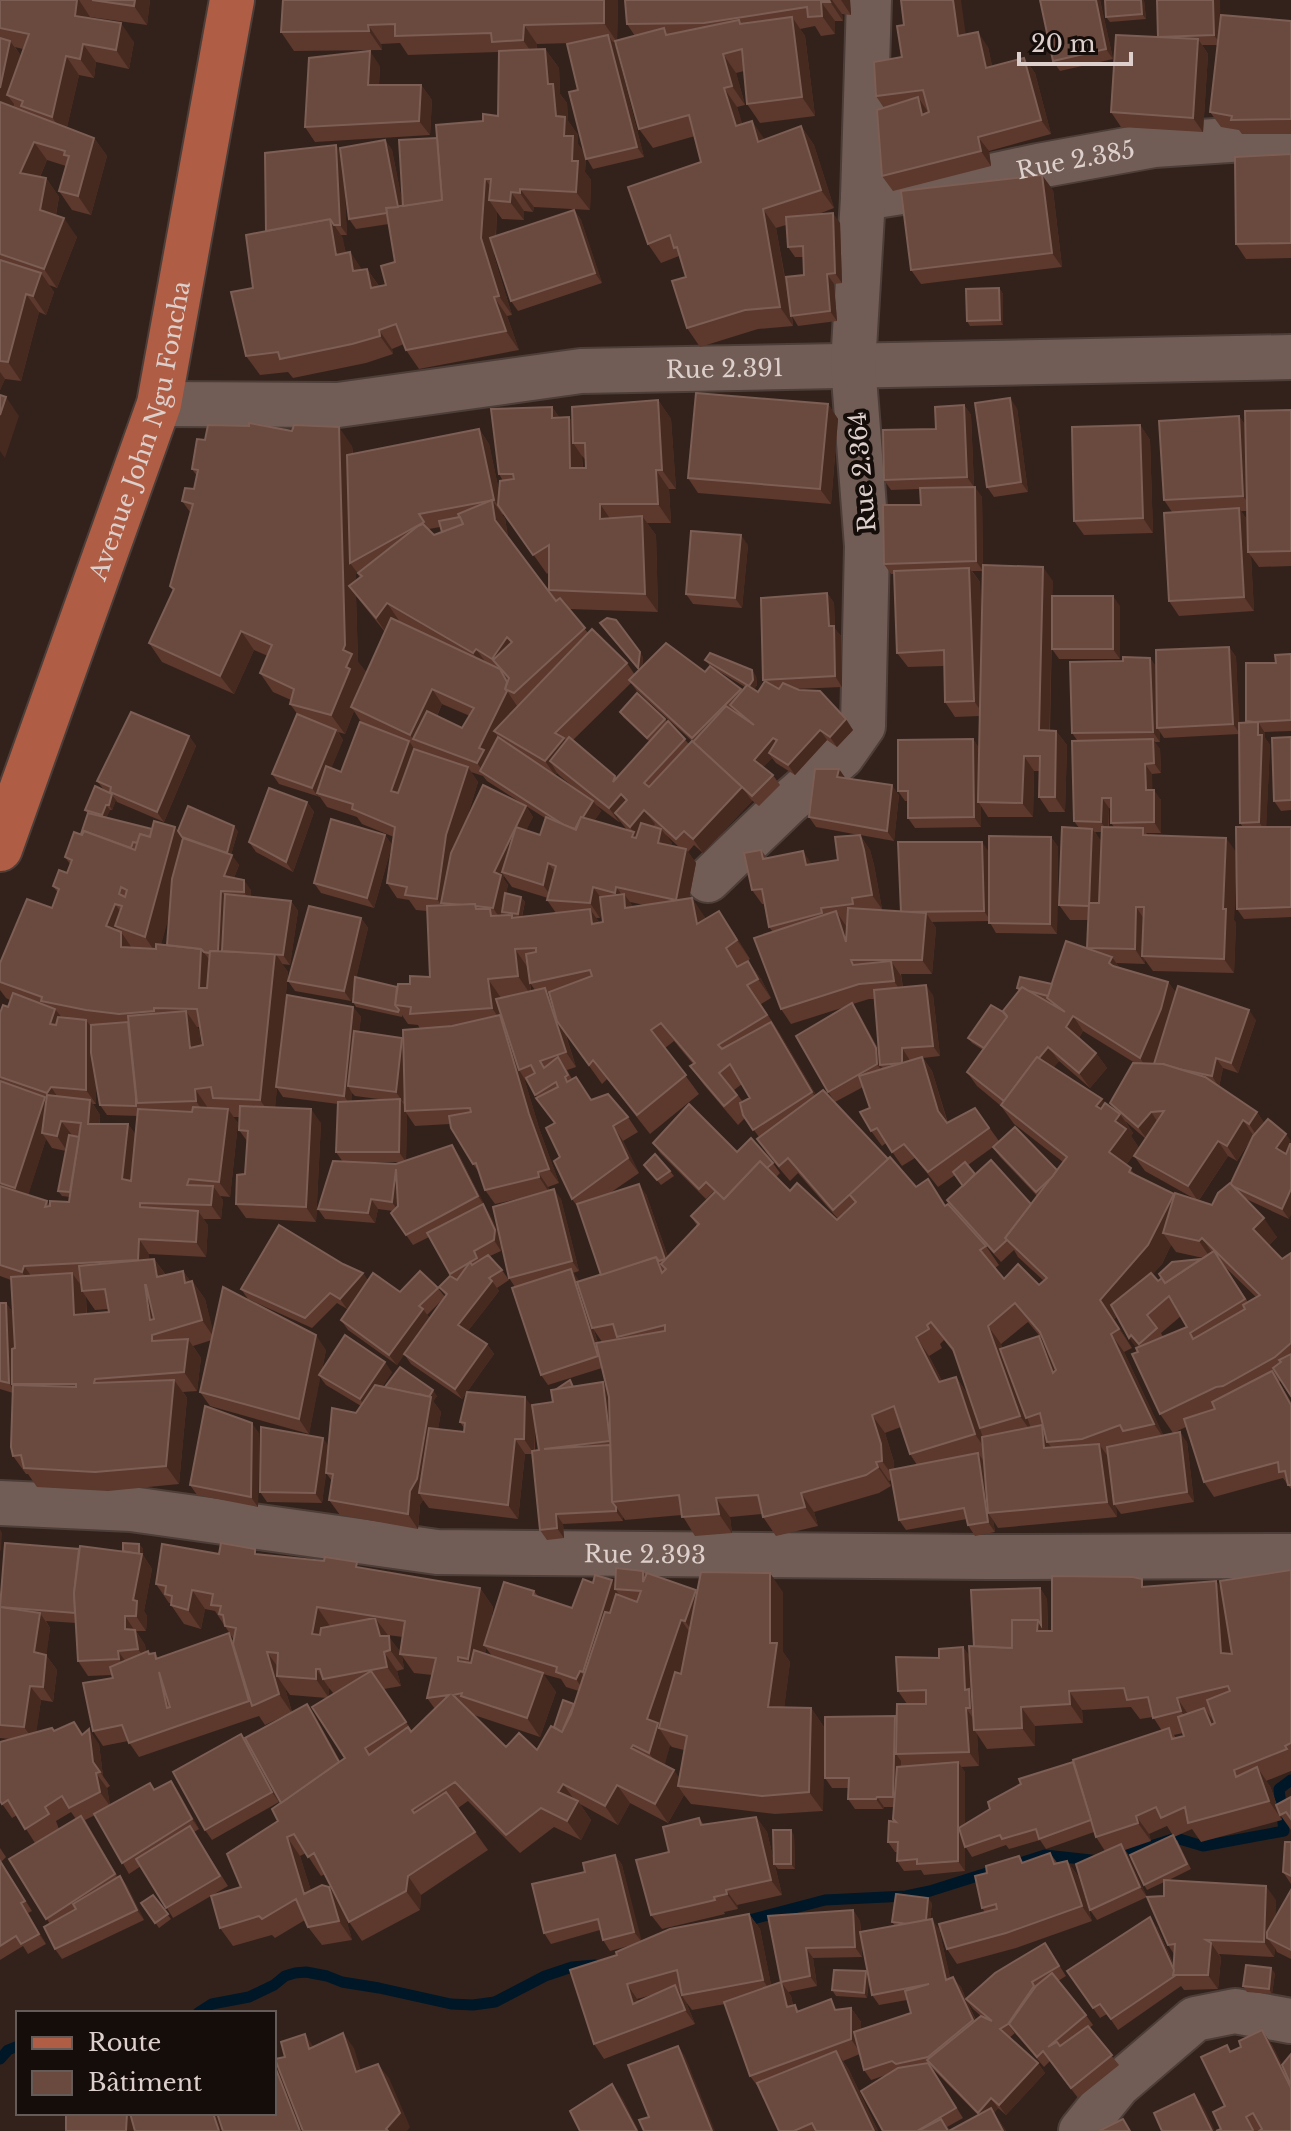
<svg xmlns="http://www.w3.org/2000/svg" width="1291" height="2131" viewBox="0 0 1291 2131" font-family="'Libre Baskerville',serif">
<rect width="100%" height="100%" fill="#33221b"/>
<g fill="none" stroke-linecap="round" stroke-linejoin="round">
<g stroke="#001727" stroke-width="11">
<polyline points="1116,1857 1176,1838 1203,1846 1284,1831 1279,1789 1291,1780"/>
<polyline points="1011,1866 1045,1855 1100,1861"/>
<polyline points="738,1923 825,1900 906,1896 930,1891 987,1873"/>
<polyline points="198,2013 212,2004 249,1997 274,1985 285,1976 295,1973 306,1972 327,1976 342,1982 379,1988 451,2004 473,2005 495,2002 545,1976 572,1967 595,1965"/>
<polyline points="0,2059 8,2050 18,2046"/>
</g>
<g stroke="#4d3e39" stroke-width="48">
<g id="minor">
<path id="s1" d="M863 198 959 183 1038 166 1154 145 1291 136"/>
<path id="s2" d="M159 404 338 405 581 371 1291 357"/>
<polyline points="708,880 789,802 842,756 863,726 867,546 853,365 863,198 869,0"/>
<path id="s3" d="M0 1503 131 1509 437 1552 986 1557 1291 1556"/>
<polyline points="1081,2131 1118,2085 1195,2019 1235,2011 1291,2021"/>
</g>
</g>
<g stroke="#4d3e39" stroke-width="48">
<g id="major">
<path id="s4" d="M0 849 159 404 232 0"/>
</g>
</g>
<use href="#minor" stroke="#715d55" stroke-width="44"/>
<use href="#major" stroke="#af5e45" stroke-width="44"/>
</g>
<g fill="#5c382d" fill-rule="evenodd">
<path d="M0 0H150L147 25 90 17V19L134 42 129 69 96 62 94 78 79 75 67 127 94 138 107 156 91 215 72 210 59 191 66 166 47 160 40 177 46 178 59 197 56 215 77 237 57 288 49 285 54 292 46 315 39 312 21 381 5 379 0 390ZM15 47 23 49 21 56Z"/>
<path d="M283 0H618L617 41 635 36 627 24 625 0H850L851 15 842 14 843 21H835V34L821 36 815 26 800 29 805 36 815 116 760 123 747 104 744 71 736 73 745 105 737 107 742 124 765 140 801 126 814 145 834 208 816 215 840 223 842 283 834 284 837 321 798 326 792 316 793 326 758 329 700 347 687 328 686 277 679 256 661 263 648 244 701 162 695 136 653 148 639 129 616 42H613L615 45 644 157 593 169 586 157 585 172 591 180 590 210 534 207 533 212 524 211V220L502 219 497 212 496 236 574 210 581 220 602 283 518 311 511 301 494 251V256L512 315 507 316 519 350 419 369 406 350 404 344 392 349 393 354 366 363 293 378 288 372 260 375 246 356 253 288 266 231 340 151 385 140 392 150 403 206 437 138 498 116V52L408 55 400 43 381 44 382 50 294 51 281 32ZM572 43 578 90 585 154 578 144V135L568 121 567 103 560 94 559 68 545 49 537 50V44ZM344 185 349 219 356 229 389 224 395 262 386 285 379 286 367 269 362 270 350 252 346 253 341 235H347ZM786 225 788 247 795 257H804V275L791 310 776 228Z"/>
<polygon points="1040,0 1100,0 1113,59 1060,71 1053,61"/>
<polygon points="1105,0 1144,0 1146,19 1110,22 1106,17"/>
<polygon points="1291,21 1291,134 1242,134 1239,130 1221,127 1210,112 1218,45 1202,45 1208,54 1203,132 1121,127 1111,112 1158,37 1220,24"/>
<polygon points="904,25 966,34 988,47 992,66 1024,58 1035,73 1051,134 989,151 991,166 893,191 882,176 884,108 876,96 902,57"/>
<polygon points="380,66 379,85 421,85 432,100 430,135 315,142 305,127"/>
<polygon points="1291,154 1291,258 1246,259 1236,244"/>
<polygon points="1053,190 1062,267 921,284 911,270"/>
<polygon points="999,288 1003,294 1003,325 970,326 967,321"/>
<path d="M658 400 671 419 676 489H669L671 523H647L656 535 658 612 569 609 588 633 627 663 635 675 639 670 604 629 643 657 642 668 705 672 710 666 705 660 756 676 757 685 754 689 758 692 764 682 763 680 827 593 834 603 835 629 841 636 842 687 796 689 853 730 837 747 827 740 795 775 776 763 772 758 763 767 773 775 780 785 759 806 749 798 752 801 703 853 694 845 688 852 696 863 689 899 692 898 705 919 732 930 750 959 747 961H748L761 979 771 998 761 1004 780 1034 816 1095 888 1159 916 1187 946 1206 986 1246 999 1265 995 1268 1004 1279 1039 1285 1044 1281 1018 1257 1014 1250 1001 1262 954 1210 947 1200 963 1186 955 1175 938 1187 915 1158 902 1166 886 1143 882 1146 871 1131 870 1108 863 1087 835 1102 828 1092 848 1006 791 1024 781 1009 773 932 769 927 765 904H762L752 890 761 850 767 858 812 864 838 860 859 835 816 827 809 817 839 769 845 778 899 795 894 841 860 835 870 850 874 865 882 909 878 910 901 912 989 852 1051 837 1058 847 1057 934 996 933 989 921 932 922 936 928 932 974H901L903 987 933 995 940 1056 923 1058 932 1071 948 1123 975 1108 999 1141 1057 1170 1063 1162 1014 1124 1001 1106 977 1086 967 1072 983 1050 972 1043 968 1038 1003 1012 1019 991 1017 988 1052 984 1088 948 1089 920H1070L1059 905 1079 828 1074 821 1077 740 1072 733 1123 661 1150 658 1156 667 1229 647 1236 657 1239 723H1248L1246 721 1276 663 1291 654V731L1264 732 1265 738 1270 745 1266 827H1291V917L1244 919 1237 909 1236 863 1234 920 1236 923 1234 973 1153 971 1145 960V964L1116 963 1119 967 1168 982 1176 993 1256 1020 1238 1073 1223 1068 1219 1087 1257 1112 1264 1123 1289 1219 1244 1198 1277 1237 1269 1245 1282 1259 1291 1253V1396L1281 1380 1279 1382 1291 1402V1489L1283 1478 1214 1497 1204 1482 1186 1427 1173 1433 1160 1414 1137 1349 1117 1316 1114 1319 1132 1348 1124 1352 1163 1435 1187 1442 1194 1502 1121 1514 1116 1507 1117 1517 998 1528 993 1520 995 1532 975 1536 968 1525 967 1519 906 1530 899 1520 892 1480 889 1481 891 1486 879 1493 814 1512 818 1526 776 1536 763 1517 762 1514 730 1517 732 1533 695 1536 682 1515 625 1520 623 1517V1521L563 1524 564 1538 547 1540 540 1530 532 1454H525L518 1519 429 1508 423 1500 420 1505 418 1529 340 1515 329 1500 332 1481 326 1473 322 1503 267 1502 260 1492 329 1446 361 1406 326 1385 320 1377 309 1434 210 1406 200 1392 212 1340 193 1346 201 1358 197 1391 183 1392 187 1398 179 1484 108 1491 37 1487 28 1474H26L13 1456V1393L0 1389V1303H6L13 1313 14 1349 15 1348 11 1280 0 1276V1013L8 1007 10 1000 6 998 0 990V963L52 908 58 893 53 886 67 873 70 864 65 857 81 834 88 814 85 810 104 790 97 781 189 736 196 746 164 822 117 802 116 800 112 810H110L106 818 152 829 175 827 178 831H238L231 855 239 865 234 878 251 890V897L291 901 298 911 290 965 282 964 288 972 279 1067 353 1007 361 1017 359 1031 402 1038 420 1029 418 1025 408 1024 402 1015V1017L356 1007 353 1002 354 988 351 1001 295 991 288 981 361 918 368 928 356 978 397 987 430 977 427 911 416 910 409 900 397 898 387 883 394 837 362 824 357 817 327 807 320 797 279 784 272 774 298 715 290 704 291 700 273 692 260 673 268 656 254 650 234 694 162 662 149 643 173 591 170 586 190 512 182 501 194 489 197 476 192 469 352 446 353 454 479 429 489 444 499 491 503 481 499 474 552 407 559 417H569L572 422ZM582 456 586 460V468H583ZM504 513 547 574 549 572V590L556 601 508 537 505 518 502 515 504 514ZM440 527 442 532 434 535 429 529ZM356 571 360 578 356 581ZM356 596 385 632 361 685 360 683 366 672 358 662ZM715 669 745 687 742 690ZM631 683 637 691 693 742 689 744 665 719 620 712 623 717 650 742 617 778 573 740ZM442 704 470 716 462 728 437 716ZM354 711 361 722 375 728 341 772 331 768 343 740 338 732 345 734ZM1160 732 1164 738 1239 734 1240 823 1243 827 1236 852 1148 835 1146 833H1161V800L1152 790V774L1161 773 1160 749 1154 742H1160ZM471 772 483 776 487 781 545 818 540 835 526 830 533 817 526 806 465 824 478 782ZM557 773 560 776 578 791 555 775ZM596 805 619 822 620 821 628 831 594 821 601 811ZM1109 808 1111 809V823L1114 827H1109ZM1095 832H1102L1101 842ZM665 834 679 847 671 845 672 843ZM504 876 512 887 548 898 547 900 556 913 522 917 525 902 521 897 506 893 508 885 503 878ZM630 902 644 905 633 907ZM602 910 603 922 600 923 596 918H600ZM169 915 167 945 161 944ZM529 970 530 983 535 990 531 991ZM869 999H874L879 1050 853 1004ZM197 1027H200L203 1045H201L199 1030ZM1083 1031 1135 1063 1110 1103 1116 1111 1053 1068 1059 1061 1090 1088 1107 1068 1096 1053 1079 1038ZM565 1032 602 1084 607 1079 650 1134 699 1094 665 1048 674 1041 693 1064 690 1066 704 1085 738 1125 745 1118 759 1137 757 1139 767 1154 790 1181 798 1173 838 1219 837 1220 790 1191 776 1177 780 1173 773 1163 737 1152 653 1143 660 1153 706 1199 713 1192 714 1193 691 1216 697 1226 668 1257 646 1194 610 1193 639 1173 623 1141 638 1132 628 1117 591 1100 572 1079 567 1070 576 1067ZM524 1078 555 1124 560 1157 572 1199 579 1209 601 1275 578 1282 573 1273 579 1271 561 1199 549 1190 548 1187 559 1183 539 1128ZM96 1081 100 1105 107 1115 137 1116 135 1134 128 1124H100V1115L93 1104H96ZM742 1084 750 1098 743 1102 734 1090ZM277 1088 283 1097 338 1104 336 1152 343 1162 318 1209 325 1219 375 1223 378 1209 393 1211 391 1213 413 1245 429 1237 452 1277 439 1287 446 1296 445 1297 438 1288 400 1292 368 1281 363 1273 343 1264 241 1289 248 1299 312 1328 337 1303 347 1309 353 1302 341 1320 348 1330 397 1365 404 1354 411 1364 462 1399 494 1354 487 1344 468 1331 499 1291 497 1288 509 1280 502 1270 490 1256 501 1251 502 1244 509 1278 515 1287 541 1375 548 1385 602 1368 606 1388 603 1382 574 1387 553 1402 460 1422 464 1428V1432L438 1429 441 1412 433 1401 437 1396 382 1387 392 1372 322 1370 326 1350 213 1332 205 1299 192 1281H190L183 1271 166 1275 154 1259H149V1254L206 1257 208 1225 203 1219H221L223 1200 220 1196 230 1197 238 1123 233 1117H240L239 1130 247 1141 245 1174 236 1204 246 1218 316 1222 321 1123 275 1107ZM352 1093 355 1096 386 1100 351 1102ZM407 1114 415 1126 450 1124 473 1164 480 1174 485 1190 495 1204 522 1198 499 1234 459 1155 406 1160ZM1125 1121 1146 1139 1134 1156 1145 1171 1195 1199 1175 1196 1137 1176 1126 1165 1139 1148 1131 1136 1133 1133ZM1253 1136 1231 1184 1212 1205 1199 1200 1228 1156 1237 1161ZM46 1139 52 1148 66 1151 58 1191 62 1196 70 1197 69 1202 50 1206 47 1201 28 1195ZM993 1147 1000 1157 1037 1196 1031 1204 975 1174 968 1165ZM350 1162H399L396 1164ZM1171 1245 1176 1252 1203 1258 1158 1281 1152 1274 1162 1264ZM1226 1268 1256 1297 1248 1302ZM86 1297 95 1310 108 1309 109 1312 87 1314ZM441 1301 430 1318 427 1315ZM1181 1316 1187 1327 1163 1337 1161 1333ZM1028 1322 1043 1340 1046 1346 1002 1348 1001 1344ZM594 1330 602 1342 598 1343ZM944 1340 954 1353 969 1396 956 1377 942 1381 929 1356 942 1348 940 1344ZM901 1427 910 1454 917 1465 894 1469V1462L885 1433ZM535 1428 539 1450 535 1451Z"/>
<polygon points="828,404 838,419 831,504 698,493 688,478"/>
<polygon points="964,405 971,415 974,487 982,497 983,571 972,571 980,582 982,637 1053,581 1052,596 1120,606 1120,659 1059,659 1052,649 1052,631 1050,730 1056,731 1067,745 1065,812 1049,812 1039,797 1039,771 1034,771 1033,817 988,817 981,806 981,827 915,828 908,818 908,801 905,801 898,791 973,739 979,748 980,716 955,717 945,702 944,666 908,667 897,653 894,574 891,574 884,564 921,505 920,489 891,490 884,480 936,429"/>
<polygon points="1017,408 1028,492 994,497 987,487"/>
<path d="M1291 410V566L1259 567 1251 556 1254 611 1179 616 1169 601 1172 512 1164 500 1239 416 1245 425ZM1241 511H1247L1248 521Z"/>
<polygon points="1140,425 1150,440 1153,533 1084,535 1074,521"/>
<polygon points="748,545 742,608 693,604 686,594"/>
<polygon points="1291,737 1291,810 1281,811 1274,801"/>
<polygon points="307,802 314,812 293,872 256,852 249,842"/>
<polygon points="385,835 392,845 374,908 321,893 314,883"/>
<polygon points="644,1165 670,1171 674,1176 661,1185"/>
<polygon points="259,1433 258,1507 197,1495 190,1485"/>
<path d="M139 1544 143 1549V1555L152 1569 144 1611 147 1616 146 1631H136L145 1645 146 1651 150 1654 155 1653 158 1658 234 1640 215 1611 205 1609 201 1629 184 1624 171 1605V1603H169L156 1584 219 1554H259L361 1568 480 1588 493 1607 490 1628 534 1591 539 1597 572 1608 593 1583 615 1585 643 1571 646 1575 697 1592H783V1652L790 1662 784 1708H811L824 1727 823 1811 775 1814 691 1804 684 1795 668 1823 630 1803 618 1825 580 1804 591 1820 581 1840 554 1827 520 1853 468 1801 458 1808 488 1850 421 1895 420 1910 362 1941 349 1922 344 1912 352 1940 322 1945 308 1927 305 1920 275 1938 272 1935 233 1946 220 1928 211 1896 173 1918 141 1866 129 1874 95 1815 85 1820 118 1877 120 1876 127 1886 144 1920 62 1959 55 1949 50 1924 9 1859 35 1843 17 1815 12 1818 0 1801 10 1739 0 1738V1605ZM46 1621 76 1623 78 1661 88 1676 112 1675 113 1678 93 1731 103 1746 128 1741 139 1757 259 1716 265 1725 284 1716 281 1803 278 1821 241 1887 211 1896 228 1886 194 1832 199 1829 178 1791 171 1781 155 1790 150 1783 110 1805 107 1788 110 1786 103 1776 99 1744 83 1734 74 1722 54 1731 36 1732 41 1700 53 1702 57 1670 46 1655 50 1628ZM387 1635 403 1637 401 1653 388 1636ZM486 1648 492 1656 485 1654ZM402 1656 414 1673 432 1675 427 1698 435 1709 412 1731 384 1689 401 1686 397 1671 404 1669ZM543 1674 561 1679 566 1687 579 1691 574 1704 554 1727 537 1750 506 1747 471 1712 474 1715 540 1737 556 1692ZM285 1688 290 1695 327 1698 345 1758 340 1761 314 1714 292 1712ZM329 1688 334 1694 329 1697ZM670 1745 672 1747 684 1750 679 1778 664 1765ZM71 1812 76 1819 59 1829 56 1821ZM306 1853 321 1876 325 1874 337 1898 329 1887 311 1891 300 1856Z"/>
<path d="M1291 1570V1771L1266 1781 1270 1786 1277 1805 1291 1797V1830L1281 1816 1282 1820 1201 1842 1192 1829 1174 1837 1167 1826 1149 1834 1151 1841 1125 1850 1147 1897 1164 1896V1882L1147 1890 1144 1885 1177 1840 1191 1869 1167 1881 1276 1900 1275 1918 1291 1890V1959L1277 1952 1275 1948 1274 1957 1219 1954 1221 1958 1218 1989 1184 1990 1181 1986 1118 2030 1107 2014 1100 2018 1067 1971 1157 1927 1174 1965V1954L1168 1945 1147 1897 1097 1920 1090 1910 1105 1851 1096 1837 1094 1832 1046 1849 1040 1840 1009 1849 1006 1845 972 1857 965 1846V1871L924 1875 921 1870 904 1871 897 1861V1852H895L888 1842 894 1821 893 1819 894 1807H884L883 1809H855L848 1799V1788H832L825 1778 895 1716 897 1718 907 1704 898 1691 939 1658 963 1647 969 1656 974 1646 1040 1588 1047 1599 1048 1631H1052L1147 1587 1216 1581 1221 1589ZM1131 1707 1140 1719 1153 1717 1162 1731 1073 1762 990 1809 965 1824V1772L961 1767 979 1766 977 1734 987 1749 1035 1746V1726L1083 1723 1082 1710ZM1183 1733 1184 1736 1176 1738 1174 1735Z"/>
<polygon points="241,1734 248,1744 279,1802 212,1840 205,1830"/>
<polygon points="756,1817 767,1832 782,1895 737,1905 738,1909 724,1912 725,1914 662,1929 651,1915 669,1852 699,1818 704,1825"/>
<polygon points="794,1835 795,1869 778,1869 774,1864"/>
<polygon points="1291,1842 1291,1884 1283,1872"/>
<polygon points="0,1848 6,1857 1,1862 32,1911 28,1913 46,1944 28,1954 23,1946 0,1960"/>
<polygon points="1050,1853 1058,1864 1067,1861 1078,1876 1092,1921 1016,1948 957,1964 947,1949 985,1912 982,1908 1024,1862"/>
<path d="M615 1855 622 1865 641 1942 749 1914 760 1929 771 1985 781 1982 791 1996 793 2005H795L799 2011 851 2008 861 2022V2029L911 2013 907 2000 879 2005 872 1995 869 1979 867 1998 836 1996 832 1990 868 1975 861 1935 862 1957 813 1958 817 1986 788 1992 781 1982 768 1916 853 1910 860 1921 861 1932 895 1926 892 1922 932 1903 930 1920 939 1929 950 1978 961 1987 966 1999 1045 1943 1066 1976 1058 1981 1086 2015 1093 2025 1089 2028 1119 2065 1078 2098 1050 2061 1044 2067 1015 2033 1009 2038 1038 2063 1045 2073 1006 2115 998 2108 994 2113 1006 2131H883L886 2075 871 2080 864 2070 860 2054 843 2061 849 2070 878 2131H779L761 2091 750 2076 725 2004 692 2010 686 2002 695 2024 604 2059 594 2044 617 1955 639 1943 610 1951 603 1940 600 1930 551 1944 544 1933 585 1872ZM655 1994 638 2001 637 1999ZM967 2001 973 2009 981 2016 976 2020ZM932 2068 934 2070 978 2115 950 2130 947 2127 963 2118Z"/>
<polygon points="153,1895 171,1919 159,1928 141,1903"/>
<polygon points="1275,1973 1272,1994 1247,1992 1243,1986"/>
<polygon points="1262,2030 1272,2045 1282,2065 1262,2129 1258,2131 1216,2131 1221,2129 1225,2106 1227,2045 1231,2051 1241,2047"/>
</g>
<g fill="#46291f">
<polygon points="77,0 79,0 90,17 89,35 75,16"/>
<polygon points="135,0 150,0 147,25 134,6"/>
<polygon points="604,0 618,0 617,42 604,23"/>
<polygon points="829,0 832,0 842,14 843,21"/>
<polygon points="841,0 850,0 851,15"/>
<polygon points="953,0 961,0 968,51 958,36"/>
<polygon points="1096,0 1100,0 1113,59 1106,49"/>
<polygon points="1141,0 1144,0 1146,19 1142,14"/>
<polygon points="1213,0 1220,0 1221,45 1214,35"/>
<polygon points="821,2 835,21 835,34 822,16"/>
<polygon points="792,17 805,36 815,116 802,97"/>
<polygon points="121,23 134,42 129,69 116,50"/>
<polygon points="368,25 381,44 382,50 369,31"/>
<polygon points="524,25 537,44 536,59 523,40"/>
<polygon points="978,32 988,47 996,83 986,68"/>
<polygon points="608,35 615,45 644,157 637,147"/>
<polygon points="1198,39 1208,54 1203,132 1193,118"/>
<polygon points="10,41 24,60 7,95 14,104 10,120 0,105 0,88"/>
<polygon points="83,44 96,62 94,78 80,59"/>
<polygon points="545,49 559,68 560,94 567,103 568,121 578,135 578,144 586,155 585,172 591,180 590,210 576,192 572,161 564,136 556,116 548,84"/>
<polygon points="370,51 380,66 378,99 368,85"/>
<polygon points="723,54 736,73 745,105 732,86"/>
<polygon points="66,56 79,75 65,136 52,117"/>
<polygon points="1024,58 1035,73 1051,134 1041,120"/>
<polygon points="421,85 432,100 430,135 419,121"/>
<polygon points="724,88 737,107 749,145 736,126"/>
<polygon points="918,97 928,112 922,115"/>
<polygon points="752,121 765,140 758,142"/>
<polygon points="801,126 814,145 834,208 821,190"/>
<polygon points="978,137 989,151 991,166 981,151"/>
<polygon points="94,138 107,156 91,215 78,196"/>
<polygon points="385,140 392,150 406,221 398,211"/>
<polygon points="34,142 47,160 33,192 20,173"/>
<polygon points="336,145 343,155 347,235 340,225"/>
<polygon points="1042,175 1053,190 1062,267 1052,253"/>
<polygon points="46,178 59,197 53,229 40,210"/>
<polygon points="485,179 499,198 489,200 497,212 494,256 512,315 499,296 481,238"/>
<polygon points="520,189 534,207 533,212 520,193"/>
<polygon points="511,192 524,211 524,220 510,202"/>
<polygon points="763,209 776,228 793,326 780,307"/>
<polygon points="574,210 581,220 602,283 595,273"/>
<polygon points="833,213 840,223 842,283 835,273"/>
<polygon points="64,218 77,237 57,288 44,269"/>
<polygon points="330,219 343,238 349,273 336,255"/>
<polygon points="350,252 363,271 353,271"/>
<polygon points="367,269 380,288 371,288"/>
<polygon points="41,273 54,292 46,315 33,296"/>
<polygon points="827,274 834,284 837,321 830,311"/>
<polygon points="999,288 1003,294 1003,325 1000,320"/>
<polygon points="26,294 39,312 21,381 8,362"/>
<polygon points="494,297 507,316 519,350 506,331"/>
<polygon points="379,330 392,349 393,354 380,336"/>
<polygon points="0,372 5,379 0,390"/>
<polygon points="6,397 19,416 5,458 0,451 0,415"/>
<polygon points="1010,398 1017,408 1028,492 1021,482"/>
<polygon points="658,400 671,419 676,489 662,470"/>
<polygon points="828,404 838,419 831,504 820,489"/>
<polygon points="964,405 971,415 974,487 967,477"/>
<polygon points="552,407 565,425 552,418"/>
<polygon points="1239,416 1249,431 1253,510 1243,496"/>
<polygon points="569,417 582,436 573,443 582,456 584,487 570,468"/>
<polygon points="1140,425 1150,440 1153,533 1143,518"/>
<polygon points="339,427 352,446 355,560 350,563 356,571 356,595 349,586 356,596 358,662 366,672 360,683 364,688 351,707 354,711 345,734 331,715 346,667 343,650"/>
<polygon points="479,429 489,444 504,514 494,500"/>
<polygon points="656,470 669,489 671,523 658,504"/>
<polygon points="975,487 982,497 983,571 976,561"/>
<polygon points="492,500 505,518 508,539 495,520"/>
<polygon points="600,504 613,523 600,519"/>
<polygon points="1239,508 1249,523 1248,552 1251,556 1254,611 1244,597"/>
<polygon points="642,516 656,535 658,612 645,594"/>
<polygon points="741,535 748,545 742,608 735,598"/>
<polygon points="1043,567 1053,581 1049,745 1039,730"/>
<polygon points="969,568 980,582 984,715 974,701"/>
<polygon points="827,593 834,603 835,629 841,636 842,687 835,676 829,626"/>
<polygon points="1113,596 1120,606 1120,659 1113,649"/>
<polygon points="387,603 400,622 389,637 376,618"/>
<polygon points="241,631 254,650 234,694 220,676"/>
<polygon points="507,637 520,656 507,676 492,659"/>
<polygon points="1229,647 1236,657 1240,734 1233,724"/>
<polygon points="476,649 489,667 486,672 473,653"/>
<polygon points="640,652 643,657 641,673 638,668"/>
<polygon points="1150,658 1157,668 1157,728 1160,732 1160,742 1153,732"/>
<polygon points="752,670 756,676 757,685 752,692 749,687"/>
<polygon points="432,689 442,704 424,743 413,739 421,750 410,735"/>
<polygon points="507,691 517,706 502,736 494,731 500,740 485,774 477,763 479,748"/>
<polygon points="846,719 853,730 837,747 830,737"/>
<polygon points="1258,722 1265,733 1265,738 1270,745 1266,832 1259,822"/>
<polygon points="336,730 343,740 321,794 317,793 319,798 312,788"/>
<polygon points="820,730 827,740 795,775 788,765"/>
<polygon points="1056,731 1067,745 1065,812 1055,797"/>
<polygon points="189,736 196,746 164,822 157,812"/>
<polygon points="564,738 574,753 550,761 557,773 555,775 545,761"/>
<polygon points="773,738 780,748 769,753 772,758 761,770 754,760"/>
<polygon points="973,739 980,749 978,802 981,806 981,827 974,817"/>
<polygon points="1153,739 1160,749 1161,773 1154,763"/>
<polygon points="409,741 419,756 401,806 391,791"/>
<polygon points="1024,756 1034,771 1033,817 1022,803"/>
<polygon points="1145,764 1152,774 1153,800 1146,790"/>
<polygon points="468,767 478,782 441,903 447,911 447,913 437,899 446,835"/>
<polygon points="839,769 846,779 837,777"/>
<polygon points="892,785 899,795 894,841 887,831"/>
<polygon points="742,787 752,801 703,853 693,839"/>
<polygon points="1154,790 1161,800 1161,833 1154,822"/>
<polygon points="621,794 631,809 615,813 620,821 619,822 609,808"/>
<polygon points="112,795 116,800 112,810 109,805"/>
<polygon points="1102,798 1109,808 1108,832 1101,822"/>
<polygon points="593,801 601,811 581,841 574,831"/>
<polygon points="307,802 314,812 293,872 286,862"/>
<polygon points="106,805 110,810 105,820 102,815"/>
<polygon points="526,806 533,817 505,873 502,872 504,876 503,878 508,885 500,918 493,908 494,872"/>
<polygon points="644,810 655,824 640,841 632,837 634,833 630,827"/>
<polygon points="234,826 238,831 230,858 227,853"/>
<polygon points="175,827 188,846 158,956 145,937"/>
<polygon points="661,829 672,843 668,857 658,843"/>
<polygon points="1092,829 1103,843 1099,921 1089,906"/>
<polygon points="385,835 392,845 374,908 367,898"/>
<polygon points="860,835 870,850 874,865 882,909 872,895"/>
<polygon points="1051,837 1058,847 1057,934 1050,924"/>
<polygon points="1226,838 1237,853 1234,920 1236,923 1234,973 1224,959 1223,909"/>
<polygon points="982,842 989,852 991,921 984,911"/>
<polygon points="686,849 696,863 686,914 676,900"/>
<polygon points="803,851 813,866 806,865"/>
<polygon points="232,855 239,865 231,886 224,876"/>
<polygon points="548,863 559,878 553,899 543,885"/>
<polygon points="244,880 251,890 251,902 244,892"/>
<polygon points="593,887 604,902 600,918 590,903"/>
<polygon points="616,887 625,899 624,894 638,913 625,907 615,893"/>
<polygon points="221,891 228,901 225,964 218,954"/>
<polygon points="521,897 525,902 521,919 518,914"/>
<polygon points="692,898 705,917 710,943 697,924"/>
<polygon points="291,901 298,911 290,965 283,955"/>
<polygon points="115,904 128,922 115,926 121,936 121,932 134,951 134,966 106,926"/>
<polygon points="1136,907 1146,922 1142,956 1145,960 1145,964 1135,949"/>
<polygon points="590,909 603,928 592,924"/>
<polygon points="719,911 732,930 750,959 737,940"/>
<polygon points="836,911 846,926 846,942"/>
<polygon points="926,913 936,928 932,974 922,960"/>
<polygon points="361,918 368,928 351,1001 344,991"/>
<polygon points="201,949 215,967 212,1007 199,988"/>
<polygon points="515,949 528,968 531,995 518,976"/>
<polygon points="275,953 288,972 274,1119 260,1100"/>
<polygon points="1112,957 1122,971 1109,963"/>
<polygon points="748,961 761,979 771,998 758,979"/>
<polygon points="891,961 901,976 904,996 894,981"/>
<polygon points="488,979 501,998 519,1070 524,1078 539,1128 559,1183 549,1169 529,1114 501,1021 492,1008"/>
<polygon points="1168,982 1179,997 1172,1024 1150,1073 1140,1058"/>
<polygon points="926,985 933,995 940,1056 933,1046"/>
<polygon points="545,988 555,1003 576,1067 566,1052"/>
<polygon points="852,1003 859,1013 883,1058 880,1065 884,1070 884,1074 877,1064"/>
<polygon points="353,1007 361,1017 353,1086 348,1086 352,1093 351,1106 344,1096"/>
<polygon points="55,1009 66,1023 60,1039 50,1024"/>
<polygon points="1249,1010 1256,1020 1238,1073 1231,1063"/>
<polygon points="186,1011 199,1030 203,1067 190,1048"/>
<polygon points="1073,1016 1083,1031 1076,1042 1066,1027"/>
<polygon points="86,1020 96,1034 96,1104 86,1090"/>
<polygon points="771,1022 784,1040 825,1110 812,1092"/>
<polygon points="402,1038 409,1048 403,1102 396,1092"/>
<polygon points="1048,1047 1059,1061 1015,1117 1005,1102"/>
<polygon points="902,1048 909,1059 909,1074 902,1064"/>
<polygon points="1096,1053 1107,1068 1090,1088 1079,1073"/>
<polygon points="922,1057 932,1071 948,1125 938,1111"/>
<polygon points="1216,1058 1223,1068 1219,1087 1212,1076"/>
<polygon points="51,1087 61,1102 57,1108 47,1093"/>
<polygon points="195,1089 208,1108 209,1120 196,1101"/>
<polygon points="45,1097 55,1112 42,1133 46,1139 26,1202 15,1188"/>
<polygon points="400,1099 407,1109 405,1111 407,1114 406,1162 399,1152"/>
<polygon points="1102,1099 1115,1118 1096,1106"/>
<polygon points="90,1100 100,1115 99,1139 88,1124"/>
<polygon points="228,1109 238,1123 230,1197 219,1182"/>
<polygon points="311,1109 321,1123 316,1222 306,1207"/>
<polygon points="1151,1112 1161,1127 1149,1142 1138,1127"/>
<polygon points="1257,1112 1267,1127 1259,1139 1249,1124"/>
<polygon points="1120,1114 1133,1133 1131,1136 1139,1148 1122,1170 1109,1152 1115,1121"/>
<polygon points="1243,1120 1253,1135 1237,1161 1227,1146"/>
<polygon points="61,1121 72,1135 67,1151 57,1136"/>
<polygon points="128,1124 138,1138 132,1194 122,1179"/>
<polygon points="613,1126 623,1141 639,1173 628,1158"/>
<polygon points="1286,1134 1291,1141 1291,1148 1283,1158 1276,1148"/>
<polygon points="1218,1141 1228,1156 1198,1201 1188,1186"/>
<polygon points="452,1145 459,1155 485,1206 478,1196"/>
<polygon points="396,1169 399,1212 392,1202"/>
<polygon points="538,1172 548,1187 549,1192 539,1177"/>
<polygon points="639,1184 646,1194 672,1269 665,1259"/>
<polygon points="213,1186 223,1200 221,1219 211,1205"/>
<polygon points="554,1189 561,1199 579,1271 572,1261"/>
<polygon points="1291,1189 1291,1215 1289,1219 1282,1209"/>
<polygon points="1174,1194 1187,1213 1163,1233 1171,1245 1162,1264 1114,1319 1132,1348 1100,1300"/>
<polygon points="371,1199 378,1209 375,1223 368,1213"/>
<polygon points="483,1204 490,1214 502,1240 501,1251 494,1240"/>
<polygon points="198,1211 208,1225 206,1257 196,1242"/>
<polygon points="1264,1218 1277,1237 1266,1248 1253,1229"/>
<polygon points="1202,1238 1215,1257 1212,1260 1199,1241"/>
<polygon points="139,1239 149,1254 149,1275 138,1260"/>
<polygon points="154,1259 167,1277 157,1277"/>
<polygon points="24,1266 34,1280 32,1287 22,1272"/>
<polygon points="571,1269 578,1279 605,1366 598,1356"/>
<polygon points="183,1271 194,1287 192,1281 205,1299 215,1339 202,1320 185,1283"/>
<polygon points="72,1273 85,1291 82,1291 86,1297 87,1333 74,1315"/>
<polygon points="363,1273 370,1283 347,1309 340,1299"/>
<polygon points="492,1281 499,1291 465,1335 458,1325"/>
<polygon points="145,1285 158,1304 162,1332 150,1320"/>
<polygon points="6,1303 13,1313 15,1384 12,1384 15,1388 16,1394 9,1383"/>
<polygon points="423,1309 430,1319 397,1365 389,1355"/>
<polygon points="988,1326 1001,1344 1033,1434 1020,1416"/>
<polygon points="1111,1334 1124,1352 1167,1443 1154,1424"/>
<polygon points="316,1335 326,1350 309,1434 299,1419"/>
<polygon points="1131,1335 1144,1354 1142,1356 1129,1338"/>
<polygon points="1039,1336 1052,1355 1066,1392 1053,1373"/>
<polygon points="916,1337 929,1356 952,1401 939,1382"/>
<polygon points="188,1339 201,1358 197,1391 184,1372"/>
<polygon points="487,1344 494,1354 462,1399 455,1389"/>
<polygon points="385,1362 392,1372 367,1410 360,1399"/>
<polygon points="1272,1371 1291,1402 1291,1405"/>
<polygon points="956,1377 969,1396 988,1453 975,1434"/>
<polygon points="174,1380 187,1398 179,1484 166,1466"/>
<polygon points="603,1382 610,1392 610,1441"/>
<polygon points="433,1390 437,1396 433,1401 441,1412 427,1494 419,1493 423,1500 420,1505 418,1529 408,1514 410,1491 427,1399"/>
<polygon points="525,1397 536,1412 534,1454 524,1439"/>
<polygon points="872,1415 885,1433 894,1462 895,1479 882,1461"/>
<polygon points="252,1423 259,1433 258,1507 251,1497"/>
<polygon points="1042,1425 1052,1440 1047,1442 1053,1449 1044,1448"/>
<polygon points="1180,1432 1187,1442 1194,1502 1187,1492"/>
<polygon points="323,1438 330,1448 322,1503 315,1493"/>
<polygon points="515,1439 525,1454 518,1519 508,1505"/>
<polygon points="1099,1444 1109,1458 1114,1504 1116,1507 1117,1517 1107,1502"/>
<polygon points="978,1453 985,1463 988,1513 993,1520 995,1532 988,1522"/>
<polygon points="876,1462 889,1481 891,1486 878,1467"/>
<polygon points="801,1493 814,1512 818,1526 805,1507"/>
<polygon points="716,1498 730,1517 732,1533 719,1514"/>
<polygon points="616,1507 623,1517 623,1521 616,1511"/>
<polygon points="556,1514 563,1524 564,1538 557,1528"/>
<polygon points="0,1529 2,1533 1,1551 0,1550"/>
<polygon points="139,1544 143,1549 143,1555 152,1569 144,1611 147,1616 146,1631 136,1616 133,1600 139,1559"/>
<polygon points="770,1573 783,1592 783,1652 790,1662 782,1726 768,1707"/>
<polygon points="612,1580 618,1589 615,1589 621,1597 593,1687 583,1672"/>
<polygon points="1216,1581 1229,1600 1234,1671 1221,1653"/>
<polygon points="480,1588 493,1607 487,1646 484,1645 486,1648 482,1678 468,1659"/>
<polygon points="1040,1588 1047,1599 1048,1635 1037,1631"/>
<polygon points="192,1590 205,1609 201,1629 188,1610"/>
<polygon points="696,1590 709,1609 698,1640 685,1621"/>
<polygon points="317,1607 330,1626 325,1653 312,1634"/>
<polygon points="40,1613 50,1628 45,1667 34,1652"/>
<polygon points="125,1616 135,1631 125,1629"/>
<polygon points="375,1618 402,1654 400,1654 402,1656 404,1669 380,1636"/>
<polygon points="681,1620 694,1638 663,1729 659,1728 670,1745 663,1772 649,1753 647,1719"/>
<polygon points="135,1630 145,1645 149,1664 138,1649"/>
<polygon points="963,1647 974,1662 981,1722 970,1708 965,1690"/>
<polygon points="118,1651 129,1666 129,1674 119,1659"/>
<polygon points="267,1652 280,1670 277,1676 285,1688 292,1713 279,1694"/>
<polygon points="384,1652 397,1671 401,1686 387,1667"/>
<polygon points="46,1655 57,1670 53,1702 43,1687"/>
<polygon points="316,1669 329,1688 329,1698 316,1679"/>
<polygon points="580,1671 590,1685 586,1694 576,1679"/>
<polygon points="543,1673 556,1692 540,1737 527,1718"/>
<polygon points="30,1686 41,1700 35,1742 24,1727"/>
<polygon points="1069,1691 1082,1710 1083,1723 1070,1704"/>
<polygon points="1177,1698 1190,1717 1194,1730 1181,1711"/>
<polygon points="307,1704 314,1714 350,1779 343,1769"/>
<polygon points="1021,1707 1035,1726 1035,1746 1022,1728"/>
<polygon points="811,1708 824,1727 823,1811 809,1792"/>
<polygon points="966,1708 976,1723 974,1730 977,1734 979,1766 969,1752"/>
<polygon points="1204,1708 1217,1726 1211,1725"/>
<polygon points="895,1716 902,1726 896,1754 901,1761 900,1807 893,1797"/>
<polygon points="89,1729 99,1744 103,1776 93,1762"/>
<polygon points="241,1734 248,1744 279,1802 272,1792"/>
<polygon points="958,1762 965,1772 965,1871 958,1861"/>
<polygon points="1257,1767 1270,1786 1282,1820 1269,1801"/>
<polygon points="674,1770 685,1786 678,1786 684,1795 668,1823 655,1804"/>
<polygon points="96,1773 107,1788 110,1806 100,1792"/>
<polygon points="171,1781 178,1791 199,1829 192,1819"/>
<polygon points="563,1784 576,1802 558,1792"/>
<polygon points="617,1785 630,1803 618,1825 605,1806"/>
<polygon points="877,1797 884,1807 883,1809 876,1799"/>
<polygon points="578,1801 591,1820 581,1840 567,1821"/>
<polygon points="81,1816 88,1826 122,1884 115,1874"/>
<polygon points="1136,1816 1149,1834 1151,1841 1138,1823"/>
<polygon points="756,1817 767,1832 782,1895 771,1880"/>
<polygon points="791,1830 794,1835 795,1869 791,1864"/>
<polygon points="287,1837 300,1856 318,1913 304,1894"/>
<polygon points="1121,1844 1128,1854 1147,1897 1140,1887"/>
<polygon points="615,1855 622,1865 642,1942 634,1932"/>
<polygon points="1067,1861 1078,1876 1092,1921 1082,1906"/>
<polygon points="120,1876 127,1886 144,1920 137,1910"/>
<polygon points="408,1876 421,1895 420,1910 406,1891"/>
<polygon points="1266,1886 1276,1900 1275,1942 1267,1938 1275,1948 1274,1957 1264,1942"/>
<polygon points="329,1887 342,1905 352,1940 339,1921"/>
<polygon points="726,1890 737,1905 738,1909 727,1894"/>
<polygon points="928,1898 932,1903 929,1926 926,1921"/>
<polygon points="21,1903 28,1913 46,1944 39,1934"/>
<polygon points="853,1910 860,1921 862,1957 855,1947"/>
<polygon points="749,1914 760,1929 773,1995 763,1980"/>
<polygon points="1150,1917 1157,1927 1178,1975 1176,1975"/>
<polygon points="932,1919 939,1929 953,1990 946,1980"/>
<polygon points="1211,1943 1221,1958 1218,1989 1208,1975"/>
<polygon points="806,1948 813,1958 817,1986 810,1976"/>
<polygon points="1271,1968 1275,1973 1272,1994 1269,1989"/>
<polygon points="866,1971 869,1976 867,1998 864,1993"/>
<polygon points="953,1977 961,1987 980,2030 973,2020"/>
<polygon points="781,1982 791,1996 797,2022 787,2007"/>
<polygon points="627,1984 637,1999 644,2018 633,2004"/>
<polygon points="675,1985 686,2002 695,2024 685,2010"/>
<polygon points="1034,1986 1042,1996 1009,2024 1015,2033 1015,2034 1008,2024"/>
<polygon points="851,2008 861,2022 861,2054 851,2039"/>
<polygon points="1262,2030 1272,2045 1291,2083 1291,2089"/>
<polygon points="343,2033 354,2048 366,2087 356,2072"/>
<polygon points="305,2034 315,2049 309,2049"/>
<polygon points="678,2046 685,2056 715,2131 712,2131"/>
<polygon points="836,2051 849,2070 878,2131 874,2131"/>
<polygon points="274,2063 284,2077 305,2131 300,2131"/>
<polygon points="1038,2063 1045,2073 1006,2115 999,2105"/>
<polygon points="378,2064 389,2078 410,2127 407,2131 388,2131 386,2129"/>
<polygon points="612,2084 623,2099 639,2131 637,2131"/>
<polygon points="1194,2094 1204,2108 1215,2131 1212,2131"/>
<polygon points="991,2098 998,2108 994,2113 1006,2131 1003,2131 985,2123 978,2113"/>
<polygon points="125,2113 135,2113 141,2131 126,2131"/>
<polygon points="213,2113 221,2113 226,2131 219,2131"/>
</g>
<g fill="#6a493e" stroke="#7c5e54" stroke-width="2" fill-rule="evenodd">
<polygon points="0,0 77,0 75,16 121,23 116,50 83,44 80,59 66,56 52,117 21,106 23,101 7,95 29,34 0,28"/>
<polygon points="92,0 135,0 134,6"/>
<polygon points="283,0 604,0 604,23 524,25 523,40 492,42 491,33 395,36 395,24 368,25 369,31 281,32"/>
<polygon points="625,0 829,0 830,2 821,2 822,16 808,17 807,7 704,23 627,24"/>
<polygon points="901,0 953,0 958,36 978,32 986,68 1024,58 1041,120 978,137 981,151 882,176 877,110 918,97 922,115 929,112 923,90 876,96 874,62 902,57 897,26 904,25"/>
<polygon points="1040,0 1096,0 1106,49 1053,61"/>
<polygon points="1105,0 1141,0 1142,14 1106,17"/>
<polygon points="1157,0 1213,0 1214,35 1158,37"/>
<polygon points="1221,15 1291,21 1291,119 1231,120 1232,116 1210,112"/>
<polygon points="792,17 802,97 747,104 742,49 723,54 732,86 724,88 736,126 752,121 758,142 801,126 821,190 763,209 780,307 745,310 687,328 672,281 686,277 677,247 674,248 670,235 648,244 628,187 701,162 689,115 639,129 615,41 664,28 666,35 739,20 740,24"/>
<polygon points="608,35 637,147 586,159 569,92 578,90 567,44"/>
<polygon points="1116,35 1198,39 1193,118 1111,112"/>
<polygon points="0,38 10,41 0,88"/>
<polygon points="545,49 548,84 553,84 556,116 565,117 564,136 573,136 572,161 578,161 576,192 520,189 520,193 511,192 510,202 489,200 491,179 485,179 481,238 499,296 494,297 506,331 406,350 396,324 379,330 380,336 352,344 280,359 278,352 246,356 231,292 253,288 246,235 330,219 336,255 350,252 353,271 367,269 371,288 386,285 381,266 395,262 386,208 442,200 436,125 483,121 483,114 498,116 499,51"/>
<polygon points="370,51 368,85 421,85 419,121 305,127 309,58"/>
<polygon points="0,102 94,138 78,196 59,191 69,156 64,155 65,151 34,142 20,173 46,178 40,210 64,218 44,269 0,254"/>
<polygon points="437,138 442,200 403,206 399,140"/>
<polygon points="385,140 398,207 386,208 387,213 349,219 340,148"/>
<polygon points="336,145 340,225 334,225 330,219 266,231 265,153"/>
<polygon points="1291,154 1291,243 1236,244 1235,157"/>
<polygon points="1042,175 1052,253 911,270 901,191"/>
<polygon points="574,210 595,273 511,301 490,238"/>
<polygon points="833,213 835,273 827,274 830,311 791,316 786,277 804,275 803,246 788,247 786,217"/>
<polygon points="0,260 41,273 33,296 26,294 8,362 0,361"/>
<polygon points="999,288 1000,320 967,321 966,289"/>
<polygon points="696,393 828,404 820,489 688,478"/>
<polygon points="0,395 6,397 0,415"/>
<polygon points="1010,398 1021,482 987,487 975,403"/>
<polygon points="658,400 662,470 656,470 658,504 600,504 600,519 642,516 645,594 549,590 549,545 533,555 498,505 500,481 514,479 513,474 499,474 491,409 552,407 552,418 569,417 570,468 586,468 585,443 573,443 572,407"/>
<polygon points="964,405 967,477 884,480 883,430 936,429 935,407"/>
<polygon points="1291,410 1291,551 1248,552 1245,411"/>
<polygon points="1239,416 1243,496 1164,500 1159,421"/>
<polygon points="249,423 292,431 294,425 339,427 345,645 343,650 352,654 346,667 350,669 331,715 290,704 294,689 260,673 272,645 241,631 220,676 149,643 174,589 170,586 193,504 182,501 185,488 194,489 198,470 192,469 197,439 205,440 208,425 249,426"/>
<polygon points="1140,425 1143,518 1074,521 1072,427"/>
<polygon points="479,429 494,500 419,514 424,522 350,563 347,455"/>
<polygon points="975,487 976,561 884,564 883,505 921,505 920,488"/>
<polygon points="492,500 495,520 556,601 560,598 585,628 514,693 505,689 509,678 493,660 512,642 507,637 492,659 476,649 473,653 387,603 376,618 349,586 362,576 358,573 418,526 423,524 434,535 463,524 458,514"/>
<polygon points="1239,508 1244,597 1169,601 1164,513"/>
<polygon points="460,517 463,524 442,532 439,521"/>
<polygon points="691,531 741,535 735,598 686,594"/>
<polygon points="983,565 1043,567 1039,730 1056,731 1055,797 1039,797 1040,756 1024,756 1022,803 978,802"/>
<polygon points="969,568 974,701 945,702 944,650 897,653 894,571"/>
<polygon points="827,593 829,626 834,626 835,676 763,680 761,598"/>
<rect x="1052" y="596" width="61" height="53"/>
<polygon points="391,618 500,669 507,682 505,689 507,691 479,748 484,750 477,763 413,739 427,711 462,728 474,708 432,689 410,735 351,707"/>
<polygon points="607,618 616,620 640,652 638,668 600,623"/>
<polygon points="592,629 627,663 555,733 564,738 545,761 494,731"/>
<polygon points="666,643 705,672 710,666 741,689 692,738 629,680"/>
<polygon points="1229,647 1233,724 1157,728 1156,650"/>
<polygon points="710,653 752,670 753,680 749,686 705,660"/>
<polygon points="1291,654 1291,720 1254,722 1246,721 1246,663 1276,663 1275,655"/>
<polygon points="1123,657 1150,658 1153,732 1072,733 1070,662 1123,661"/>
<polygon points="765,681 779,689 783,683 799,690 820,691 846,719 830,737 820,730 788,765 769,753 777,740 773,738 754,760 773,775 752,796 693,742 726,706 754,725 730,705 747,685 758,692"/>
<polygon points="637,693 665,719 647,738 620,712"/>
<polygon points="131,712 189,736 157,812 110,792 111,787 97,781"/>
<polygon points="297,714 336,730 312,788 272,774"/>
<polygon points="668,721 685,739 644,783 649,787 692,741 742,787 693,839 684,831 676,839 644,810 630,827 615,813 627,800 621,794 609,808 550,761 569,737 615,776 613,782"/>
<polygon points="360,722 409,741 391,791 398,793 414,749 468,767 446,835 437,899 405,895 407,887 387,883 395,827 352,809 353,804 317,793 326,766 341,772"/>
<polygon points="1258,722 1258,735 1262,735 1259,822 1240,823 1239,723"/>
<polygon points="498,737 593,801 583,817 581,817 575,829 564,825 480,771"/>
<polygon points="1291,737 1291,800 1274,801 1272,738"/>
<polygon points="973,739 974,817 908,818 908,791 898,791 898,740"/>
<polygon points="1153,739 1154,763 1145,764 1146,790 1154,790 1154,822 1111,823 1111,798 1102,798 1101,822 1074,821 1072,741"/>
<polygon points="815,769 839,769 837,777 892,785 887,831 809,817"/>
<polygon points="483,785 526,806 494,872 501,875 493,908 475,906 475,904 463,905 441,903 451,853"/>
<polygon points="95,786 112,794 109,805 106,805 102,815 85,810"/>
<polygon points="269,788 307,802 286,862 249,842"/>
<polygon points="188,806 234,826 227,853 182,837 178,831"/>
<polygon points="88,813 152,829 150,837 140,834 137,843 133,842 131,848 84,831 82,835 81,834"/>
<polygon points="546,817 576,830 581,817 634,832 632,837 636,838 641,823 661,829 658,843 686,849 676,900 616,887 615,893 593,887 590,903 547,900 556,866 548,863 543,885 502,872 516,827 540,835"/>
<polygon points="331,819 385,835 367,898 314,883"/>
<path d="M154 821 175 827 145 937 115 926 122 906 115 904 106 926 121 932V947L156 949V944L201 949 199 988H207L210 951 275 953 260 1100 213 1098 211 1087 195 1089 196 1101 137 1103 128 1016 186 1011 190 1048 203 1045 197 1009 154 1008V1011L119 1014 86 1010 41 1001 42 997 0 982V963L27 899 52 908 59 889 53 886 59 870 67 873 72 860 65 857 74 832 82 835 84 831 135 850 140 834 150 837ZM121 887 127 890 125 897 119 894Z"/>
<polygon points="1062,827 1092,829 1089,906 1059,905"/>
<polygon points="1102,827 1143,828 1143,835 1226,838 1223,909 1226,909 1224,959 1142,956 1144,907 1136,907 1135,949 1087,948 1089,903 1099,903"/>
<polygon points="1236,827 1291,827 1291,907 1237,909"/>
<polygon points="860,835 864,850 872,895 852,898 853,904 821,908 822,913 769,927 762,889 752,890 744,853 761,850 763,859 803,851 806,865 838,860 835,837"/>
<polygon points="989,836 1051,837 1050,924 989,923"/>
<polygon points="183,838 232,855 224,876 244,880 244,892 221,891 218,951 210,951 209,953 204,952 201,949 167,945 172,879"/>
<polygon points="898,842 982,842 984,911 901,912"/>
<polygon points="505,893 521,897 518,914 502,912"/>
<polygon points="225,894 291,901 283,955 222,951"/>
<polygon points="624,894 625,908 692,898 697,924 719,911 737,940 726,948 737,967 748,961 758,979 747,985 767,1015 718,1045 722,1049 771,1022 812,1092 753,1130 743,1115 740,1103 750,1098 730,1064 719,1073 737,1095 724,1106 690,1066 695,1063 661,1023 651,1030 686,1075 637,1115 593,1060 589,1065 557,1021 549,992 592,976 590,970 530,983 526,954 536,952 536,948 515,949 518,976 488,979 492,1008 410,1014 411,1007 395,1005 398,984 410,984 410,976 430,977 427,906 475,904 476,909 490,909 491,916 512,915 512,918 590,909 592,924 603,922 600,897"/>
<polygon points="309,906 361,918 344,991 288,981"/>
<polygon points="848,908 926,913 922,960 851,960 853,965 891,961 894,981 859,984 781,1009 754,938 836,911 846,942"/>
<polygon points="1066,941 1112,957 1109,963 1113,966 1168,982 1161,1009 1140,1058 1073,1016 1066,1027 1096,1053 1079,1073 1048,1047 1039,1058 1037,1057 1004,1101 967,1072 1007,1016 1003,1011 1022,987 1065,1012 1047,998"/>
<polygon points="355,977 397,987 395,1005 399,1010 398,1012 353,1002"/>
<polygon points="1020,977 1052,984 1048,996 1029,991 1022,987 1020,989 1017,988"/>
<polygon points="926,985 933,1046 902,1048 902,1063 880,1065 874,990"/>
<polygon points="1178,986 1249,1010 1231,1063 1216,1058 1212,1076 1179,1069 1163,1064 1154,1064"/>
<polygon points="545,988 566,1052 540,1061 544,1068 558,1057 568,1075 565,1077 567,1082 576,1077 591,1100 608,1094 628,1117 613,1126 628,1158 572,1199 554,1161 560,1157 546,1128 555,1123 536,1098 558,1087 556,1082 535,1095 526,1078 535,1073 531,1065 519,1070 496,999"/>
<polygon points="13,993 55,1009 50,1024 56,1025 58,1017 86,1020 86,1090 51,1087 47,1093 0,1077 0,1013 3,1005 8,1007"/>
<polygon points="287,995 353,1007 344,1096 276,1087"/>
<polygon points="852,1003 876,1048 877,1064 828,1092 796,1036"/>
<polygon points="991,1005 1003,1012 1007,1017 984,1048 968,1038"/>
<polygon points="500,1015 529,1114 549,1169 538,1172 539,1177 485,1190 476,1163 473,1164 451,1128 449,1116 471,1112 470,1108 405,1111 403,1030 452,1026"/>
<polygon points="128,1022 136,1098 136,1106 100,1105 91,1053 91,1025"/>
<polygon points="354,1031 402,1038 396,1092 348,1086"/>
<polygon points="922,1057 938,1111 947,1123 975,1108 989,1128 928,1172 904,1144 892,1152 877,1128 871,1131 860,1112 870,1108 859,1076"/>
<polygon points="1037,1057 1102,1099 1096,1106 1101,1109 1105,1103 1120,1114 1115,1121 1126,1129 1109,1152 1131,1168 1129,1172 1174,1194 1148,1245 1100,1300 1119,1329 1111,1334 1154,1424 1123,1431 1120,1425 1082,1439 1047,1442 1040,1413 1026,1418 1000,1349 1039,1336 1053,1373 1056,1370 1040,1332 1015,1303 988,1326 1020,1416 980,1428 953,1349 931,1322 927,1325 929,1329 916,1337 939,1382 956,1377 975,1434 910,1454 894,1406 872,1415 881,1444 882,1461 876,1462 878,1467 866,1475 801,1493 805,1507 763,1517 758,1495 716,1498 719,1514 682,1517 679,1495 612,1502 609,1397 596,1343 665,1331 665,1325 617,1337 613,1324 592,1328 577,1282 656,1257 662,1273 666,1269 661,1264 699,1224 691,1216 716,1191 724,1199 760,1161 790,1191 797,1183 837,1220 856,1202 849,1194 890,1157 916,1187 928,1179 945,1206 948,1204 986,1246 980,1250 1004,1279 1018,1264 1039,1285 1047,1278 1005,1238 1067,1157 1001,1105"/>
<polygon points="1133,1063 1163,1064 1205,1077 1257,1112 1249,1124 1243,1120 1227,1146 1218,1141 1188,1186 1134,1156 1164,1111 1151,1112 1138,1127 1110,1103"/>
<polygon points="0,1081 45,1097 15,1188 0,1183"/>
<polygon points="823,1090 888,1159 833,1210 788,1158 779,1166 757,1139"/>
<polygon points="47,1095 90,1100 88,1124 128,1124 122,1179 131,1181 138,1109 192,1112 193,1107 228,1109 219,1182 189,1179 187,1185 213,1186 211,1205 140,1203 140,1207 198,1211 196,1242 139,1239 138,1260 24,1266 22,1272 0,1265 0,1186 47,1201 45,1207 50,1206 50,1201 69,1202 81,1123 61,1121 57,1136 42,1133"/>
<polygon points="400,1099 399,1152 336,1152 338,1102"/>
<polygon points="689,1104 737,1152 751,1138 773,1163 767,1168 760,1161 724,1199 706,1182 699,1189 653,1143"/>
<polygon points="240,1106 311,1109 306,1207 236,1204 237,1175 245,1174 248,1131 239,1130"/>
<polygon points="1268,1119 1286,1134 1276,1148 1286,1154 1290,1144 1291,1144 1291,1189 1282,1209 1230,1185 1253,1136"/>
<polygon points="1015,1127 1057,1170 1052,1177 1036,1192 993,1147"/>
<polygon points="69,1135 79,1137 70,1192 58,1191"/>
<polygon points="452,1145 478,1196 406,1235 391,1213 398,1206 396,1169 392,1202 371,1199 368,1213 318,1209 333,1161 396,1164"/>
<polygon points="655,1154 670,1171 657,1180 644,1165"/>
<polygon points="991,1160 1031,1204 1005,1238 1007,1240 994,1252 947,1200"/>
<polygon points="965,1162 975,1174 963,1186 953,1172"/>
<polygon points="1230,1183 1264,1218 1253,1229 1282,1259 1291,1253 1291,1343 1275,1357 1223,1386 1216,1387 1160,1414 1132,1354 1138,1352 1136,1348 1187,1327 1169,1296 1147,1315 1157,1328 1139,1344 1131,1335 1129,1338 1111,1305 1151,1273 1158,1281 1162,1278 1165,1283 1214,1251 1245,1299 1190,1333 1193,1339 1245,1309 1243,1305 1260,1295 1202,1238 1199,1241 1163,1233 1175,1193 1212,1205 1218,1193"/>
<polygon points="639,1184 665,1259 659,1261 656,1257 601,1275 577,1204"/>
<polygon points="554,1189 572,1261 509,1278 493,1207"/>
<polygon points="483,1204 495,1230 494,1240 474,1251 477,1258 450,1274 427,1233"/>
<polygon points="279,1225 343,1264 363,1273 340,1299 330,1293 305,1318 241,1289"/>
<polygon points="488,1255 502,1270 489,1278 492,1281 458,1325 487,1344 455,1389 404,1354 447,1294 439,1287 450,1276 457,1280 470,1262 472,1265"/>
<path d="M154 1259 157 1277 183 1271 185 1283 192 1281 202 1320 152 1335V1341L188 1339 184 1372 95 1379 94 1383 174 1380 166 1466 95 1472 24 1468 21 1455 13 1456 11 1447 13 1385 76 1387V1384H12V1349L15 1348 11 1277 72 1273 74 1315 109 1312 105 1289 82 1291 79 1266ZM145 1285H146L154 1319 150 1320Z"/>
<polygon points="1201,1259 1165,1283 1159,1274 1172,1262"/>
<polygon points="571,1269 598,1356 541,1375 512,1288"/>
<polygon points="420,1271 438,1288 419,1306 423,1309 389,1355 341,1320 373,1273 400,1292"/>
<polygon points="223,1287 316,1335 299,1419 200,1392"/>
<polygon points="0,1303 6,1303 9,1383 0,1381"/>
<polygon points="345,1335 385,1362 360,1399 319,1375"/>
<polygon points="1291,1354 1291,1396 1273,1368 1281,1362 1279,1360"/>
<polygon points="400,1367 433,1390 429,1397 419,1394 418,1395 385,1387"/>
<polygon points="1272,1371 1291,1405 1291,1485 1288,1485 1285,1471 1279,1472 1278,1462 1204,1482 1184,1419 1215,1409 1212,1402"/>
<polygon points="570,1380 573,1387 555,1390"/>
<polygon points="603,1382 610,1441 544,1449 610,1445 612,1502 616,1507 616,1511 556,1514 557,1528 540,1530 532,1451 539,1450 532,1405 553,1402 551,1390"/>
<polygon points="375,1385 431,1397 417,1479 410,1491 408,1514 329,1500 333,1474 326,1473 332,1408 356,1413"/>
<polygon points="467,1392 525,1397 524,1439 515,1439 508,1505 419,1493 429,1428 464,1432 465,1423 460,1422"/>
<polygon points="205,1406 252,1423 251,1497 190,1485"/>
<polygon points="1042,1425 1044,1448 1099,1444 1107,1502 988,1513 982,1437"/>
<polygon points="261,1427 323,1438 315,1493 260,1492"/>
<polygon points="1180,1432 1187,1492 1114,1504 1107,1447"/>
<polygon points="978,1453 988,1522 968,1525 964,1508 899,1520 890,1470"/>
<polygon points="5,1543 79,1549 74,1593 75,1613 0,1607"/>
<polygon points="123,1543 139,1544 139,1554 123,1551"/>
<polygon points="221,1543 255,1549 255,1554 324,1561 325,1557 357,1562 356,1567 480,1588 468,1659 458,1657 458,1661 471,1663 474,1650 543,1673 527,1718 461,1696 462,1693 453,1695 506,1747 519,1733 537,1750 551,1726 562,1732 571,1714 605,1612 610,1613 616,1594 637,1602 641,1591 615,1589 616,1568 643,1571 643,1582 647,1573 696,1590 685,1621 681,1620 647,1719 658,1723 649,1753 633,1745 631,1748 674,1770 655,1804 617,1785 605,1806 563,1784 558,1792 578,1801 567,1821 541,1808 506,1835 455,1782 412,1810 414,1813 446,1792 475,1832 408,1876 406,1891 349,1922 314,1853 308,1857 294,1834 287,1837 304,1894 322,1885 329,1887 339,1921 308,1927 296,1899 262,1919 259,1916 220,1928 211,1896 241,1887 227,1854 278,1821 272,1809 345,1758 312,1707 371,1671 406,1722 365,1748 369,1755 408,1727 411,1732 449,1695 427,1698 436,1658 400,1654 405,1621 317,1607 312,1634 320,1635 321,1628 375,1618 380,1636 389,1636 390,1650 384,1652 387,1667 323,1679 320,1669 316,1669 316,1679 277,1676 278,1653 267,1652 279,1694 252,1706 233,1644 236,1628 225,1626 223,1615 219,1614 221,1606 211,1605 213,1594 192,1590 188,1610 171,1605 172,1596 165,1594 166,1586 156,1584 162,1544 219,1554"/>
<polygon points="80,1546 142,1554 133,1600 137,1601 136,1616 125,1616 125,1629 135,1630 138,1649 118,1651 119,1659 78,1661 74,1593"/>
<polygon points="1291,1570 1291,1743 1285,1746 1287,1749 1234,1770 1236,1777 1257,1767 1269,1801 1188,1823 1185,1807 1161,1818 1156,1807 1136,1816 1138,1823 1096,1837 1073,1760 1169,1728 1172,1739 1184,1736 1178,1717 1204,1708 1211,1725 1215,1723 1207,1700 1230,1691 1228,1686 1177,1698 1181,1711 1153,1718 1148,1697 1127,1700 1124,1688 1069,1691 1070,1704 1021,1707 1022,1728 974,1730 969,1646 1012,1648 1012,1620 1038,1620 1037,1631 1052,1631 1052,1576 1133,1577 1142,1579 1142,1587 1216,1581 1221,1653 1232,1654 1220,1581"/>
<polygon points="701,1572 770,1573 770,1643 777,1643 768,1707 811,1708 809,1792 762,1796 678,1786 687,1736 659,1728 675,1672 681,1674"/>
<polygon points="595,1575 612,1580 583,1672 580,1671 576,1679 556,1672 557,1667 484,1645 504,1582 534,1591 533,1595 572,1608 583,1579 593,1583"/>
<polygon points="1040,1588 1041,1625 1038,1620 1012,1620 1012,1648 974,1646 971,1590"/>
<polygon points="0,1607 40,1613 34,1652 46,1655 43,1687 30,1686 24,1727 0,1725"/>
<path d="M229 1633 249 1701 129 1743 122 1725 93 1731 83 1683 113 1678 110 1667 148 1651 149 1654 155 1653 156 1659ZM159 1672 170 1707 167 1708Z"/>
<polygon points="963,1647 965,1690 969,1689 970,1708 966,1708 969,1752 896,1754 897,1704 926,1704 926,1690 898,1691 896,1657 939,1658 939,1649"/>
<polygon points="563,1700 574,1704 562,1732 554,1727"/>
<polygon points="307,1704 339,1762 281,1803 245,1738"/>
<polygon points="895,1716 893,1797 877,1797 876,1799 848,1799 849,1778 825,1778 825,1717"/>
<polygon points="74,1722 82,1735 89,1729 93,1762 100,1772 96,1773 100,1792 69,1808 62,1796 45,1807 49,1814 25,1829 8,1800 2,1804 0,1801 0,1742 52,1728 54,1731"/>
<polygon points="241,1734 272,1792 205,1830 173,1772"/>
<polygon points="958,1762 958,1861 917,1864 917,1859 897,1861 898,1842 888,1842 889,1821 896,1822 893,1819 897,1767"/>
<polygon points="1073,1762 1091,1820 1039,1839 1036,1829 1002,1839 1000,1835 965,1847 959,1828 990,1809 988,1802 1021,1784 1019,1779"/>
<polygon points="171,1781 192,1819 122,1863 94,1814 150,1783 154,1790"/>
<polygon points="1291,1797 1291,1819 1286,1812 1280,1815 1276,1805"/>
<polygon points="81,1816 115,1874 46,1919 9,1859"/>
<polygon points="756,1817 771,1880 726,1890 727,1894 714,1897 715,1900 651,1915 636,1860 669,1852 663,1827 699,1818 701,1825"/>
<polygon points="190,1826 220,1876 166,1908 136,1859"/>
<polygon points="773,1830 791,1830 791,1864 774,1864"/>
<polygon points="1173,1835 1187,1864 1144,1885 1130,1855"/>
<polygon points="1285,1842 1291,1842 1291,1876 1283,1872"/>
<polygon points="1121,1844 1140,1887 1090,1910 1076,1864"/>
<polygon points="1050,1853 1054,1864 1067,1861 1082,1906 1006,1933 947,1949 939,1924 997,1909 996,1904 982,1908 975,1876 987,1873 986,1866 1019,1856 1022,1863"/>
<polygon points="615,1855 634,1932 603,1940 598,1919 544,1933 532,1884 585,1872 583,1863"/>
<polygon points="0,1861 25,1901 21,1903 39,1934 21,1944 16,1936 0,1946"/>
<polygon points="120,1876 137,1910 55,1949 44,1927 76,1909 73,1904"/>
<polygon points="1164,1880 1266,1886 1264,1942 1206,1940 1211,1943 1208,1975 1173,1975 1175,1944 1168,1945 1147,1897 1164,1896"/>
<polygon points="1291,1890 1291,1950 1267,1938 1267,1932"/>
<polygon points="896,1894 928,1898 926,1920 908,1924 892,1922"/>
<polygon points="153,1895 168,1914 155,1923 141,1903"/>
<polygon points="853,1910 855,1947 806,1948 810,1976 781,1982 768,1916"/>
<polygon points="749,1914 763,1980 682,1995 677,1970 627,1984 633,2004 675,1985 685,2010 594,2044 570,1970 617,1955 616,1952 670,1929"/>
<polygon points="1150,1917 1174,1970 1173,1975 1176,1975 1111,2019 1100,2004 1093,2008 1067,1971"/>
<polygon points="932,1919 946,1980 953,1977 973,2020 928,2057 896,2064 892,2061 864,2070 854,2032 911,2013 905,1991 929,1984 872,1995 860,1932"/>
<polygon points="1045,1943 1059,1966 1032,1982 1034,1986 1008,2024 1000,2029 1038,2063 999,2105 991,2098 978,2113 927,2060 981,2016 992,2021 966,1999 995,1973"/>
<polygon points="1246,1965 1271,1968 1269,1989 1243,1986"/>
<polygon points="834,1970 866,1971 864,1993 832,1990"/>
<polygon points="1052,1973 1086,2015 1048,2047 1057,2042 1060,2046 1088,2026 1112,2055 1071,2088 1043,2051 1037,2057 1009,2024 1036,1986"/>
<polygon points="781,1982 787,2007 795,2005 797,2012 831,1999 835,2010 851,2008 851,2039 750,2076 724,2002"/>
<polygon points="1262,2030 1291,2088 1291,2131 1259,2131 1262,2129 1253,2113 1246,2117 1253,2130 1252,2131 1216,2131 1221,2129 1213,2112 1225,2106 1201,2057 1227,2045 1230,2052 1241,2047 1239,2041"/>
<polygon points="343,2033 356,2072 378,2064 400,2113 386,2129 388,2131 303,2131 275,2059 285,2057 281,2042 305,2034 309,2049"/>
<polygon points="678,2046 712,2131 644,2131 639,2120 649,2117 628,2065"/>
<polygon points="836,2051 874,2131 816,2131 812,2123 794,2131 779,2131 757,2083"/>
<polygon points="1291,2054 1291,2085 1282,2065"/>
<polygon points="928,2063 956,2108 917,2131 883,2131 861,2091 898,2068"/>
<polygon points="274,2064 300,2131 223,2131 217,2113 274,2113"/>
<polygon points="612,2084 637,2131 580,2131 570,2111"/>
<polygon points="1194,2094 1212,2131 1162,2131 1154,2113"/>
<polygon points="991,2108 1003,2131 949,2131"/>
<polygon points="66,2113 127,2113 126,2131 66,2131"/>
<polygon points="130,2113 213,2113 219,2131 135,2131"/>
<polygon points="941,2119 948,2131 918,2131"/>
<polygon points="1123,2119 1130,2131 1099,2131"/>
</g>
<g text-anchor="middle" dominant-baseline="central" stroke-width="8" stroke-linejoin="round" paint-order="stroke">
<g font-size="24" fill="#ddd0cc" stroke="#150d0a">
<text stroke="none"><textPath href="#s1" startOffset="216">Rue 2.385</textPath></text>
<text stroke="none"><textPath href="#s2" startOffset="568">Rue 2.391</textPath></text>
<text stroke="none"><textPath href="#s4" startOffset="442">Avenue John Ngu Foncha</textPath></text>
<text transform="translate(862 472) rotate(-95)">Rue 2.364</text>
<text stroke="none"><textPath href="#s3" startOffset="648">Rue 2.393</textPath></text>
</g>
</g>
<rect x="16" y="2011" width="260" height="104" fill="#150d0a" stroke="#655b58" stroke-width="2"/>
<rect x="32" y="2037" width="40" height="12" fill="#af5e45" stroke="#655b58" stroke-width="2"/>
<text x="88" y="2051" font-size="24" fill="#ddd0cc">Route</text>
<rect x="32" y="2071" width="40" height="24" fill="#6a493e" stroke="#655b58" stroke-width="2"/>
<text x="88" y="2091" font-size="24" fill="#ddd0cc">Bâtiment</text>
<path d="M1019 52v12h112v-12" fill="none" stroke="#ddd0cc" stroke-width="4"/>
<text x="1031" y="52" font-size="24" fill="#ddd0cc" stroke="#150d0a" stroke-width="6" paint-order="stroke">20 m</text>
</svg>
